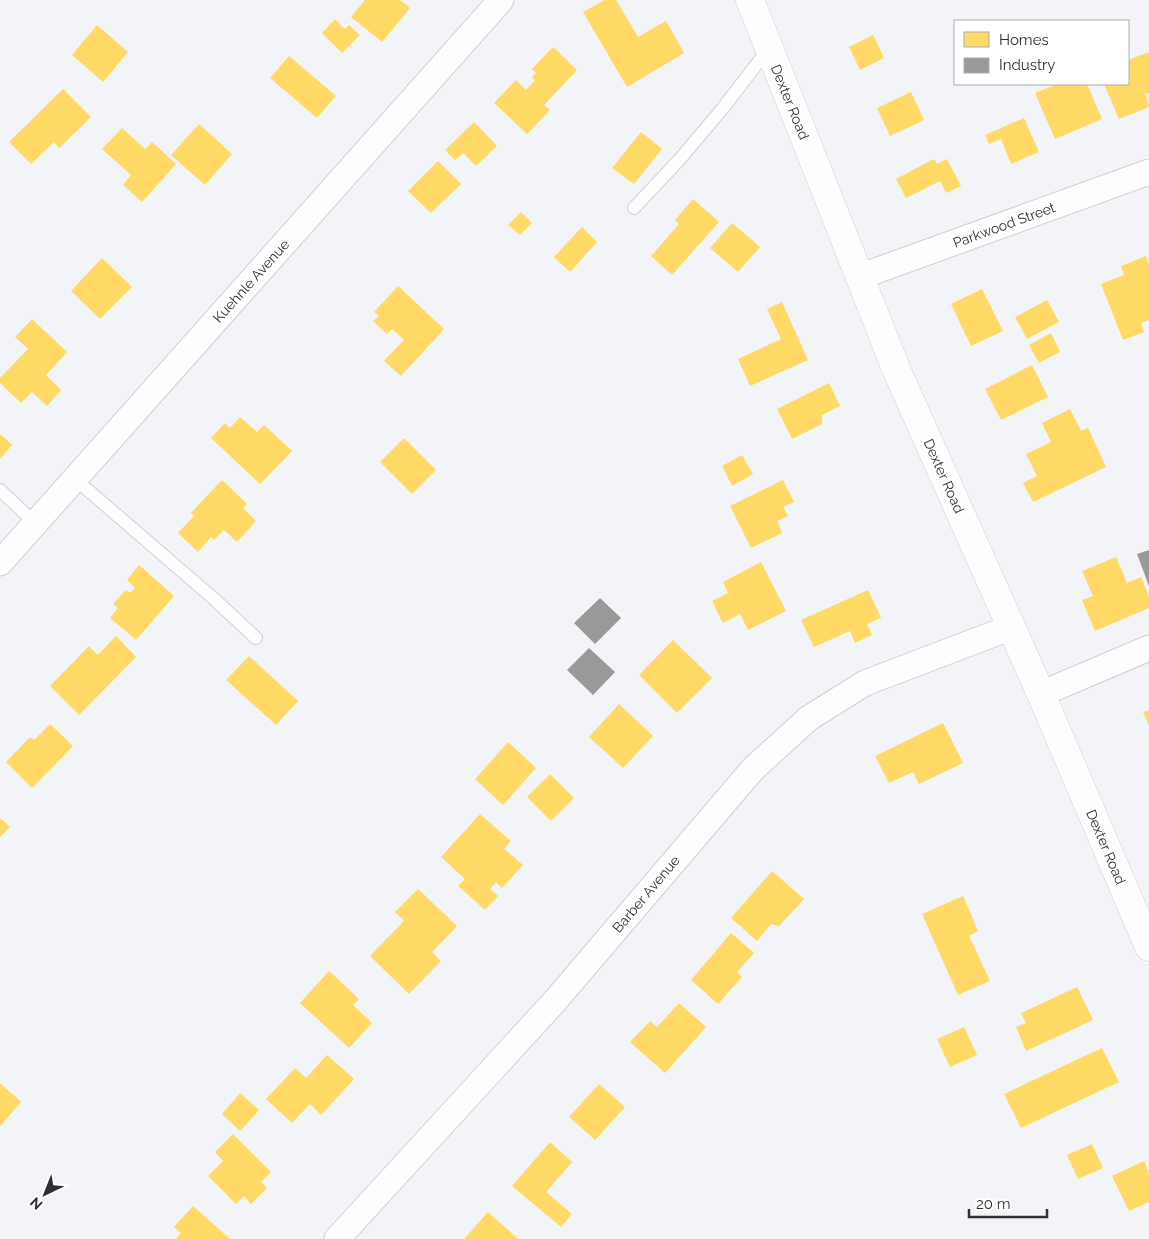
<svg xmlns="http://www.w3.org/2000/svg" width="1149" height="1239" viewBox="0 0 1149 1239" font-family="Raleway,sans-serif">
<rect width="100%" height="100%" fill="#f2f4f7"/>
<g fill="#ffd966">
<polygon points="365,0 400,0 410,8 382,42 351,17"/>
<polygon points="605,0 616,0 638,37 666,21 684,53 627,87 583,12"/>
<polygon points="335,19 345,29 349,25 360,35 342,53 322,33"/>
<polygon points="97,25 128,52 103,82 72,55"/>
<polygon points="873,35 884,58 860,70 849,47"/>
<polygon points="553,47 577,70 544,105 550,110 527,134 494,103 516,80 526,90 535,80 532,77 536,73 532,69"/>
<polygon points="1149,52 1149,93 1146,94 1149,107 1119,119 1104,84 1128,84 1128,60"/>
<polygon points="289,56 336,96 317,118 270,78"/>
<polygon points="1057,84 1087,84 1102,119 1055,139 1035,93"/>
<polygon points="63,89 91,117 59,148 54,142 31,164 9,142"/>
<polygon points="911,92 924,120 890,136 877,108"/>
<polygon points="1024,118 1039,152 1011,164 1001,139 989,144 985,135"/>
<polygon points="474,122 497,146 476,166 463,153 455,160 445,150"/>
<polygon points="199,124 232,154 205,185 171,155"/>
<polygon points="122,128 145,149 152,142 176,164 142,202 123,185 131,175 102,149"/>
<polygon points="641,132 662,149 634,184 612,168"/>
<polygon points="934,159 937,164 947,159 961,186 946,193 940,181 906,198 896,179"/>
<polygon points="438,161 461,184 431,213 408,191"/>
<polygon points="693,199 719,222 672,275 651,256 679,224 675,220"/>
<polygon points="521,212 532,223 520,235 508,225"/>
<polygon points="732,223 760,247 738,272 710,248"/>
<polygon points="582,227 597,242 570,272 554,257"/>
<polygon points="1146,256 1149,265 1149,320 1141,323 1144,332 1123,340 1101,284 1124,275 1121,266"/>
<polygon points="102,258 132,287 100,319 71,291"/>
<polygon points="398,286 444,329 401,376 384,361 404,340 392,329 387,334 373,321 379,316 374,312"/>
<polygon points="982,289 1003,331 971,346 951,304"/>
<polygon points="1047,300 1059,322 1027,339 1015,317"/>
<polygon points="782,302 808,360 750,386 738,359 781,339 767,309"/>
<polygon points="32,319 67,352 46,375 61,390 47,406 32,392 21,403 0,383 0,378 28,349 15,337"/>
<polygon points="1051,333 1060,352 1039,363 1029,345"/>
<polygon points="1032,365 1048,397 1001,420 985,389"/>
<polygon points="829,383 840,406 822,415 822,424 792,439 777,409"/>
<polygon points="1070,409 1081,431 1088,428 1106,467 1033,502 1023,483 1037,476 1026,454 1051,442 1042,423"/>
<polygon points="240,417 257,432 264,425 292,451 260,484 211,438 225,423 230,428"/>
<polygon points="0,434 12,445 0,459"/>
<polygon points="404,438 436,470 412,494 380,462"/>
<polygon points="742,455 753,474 732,486 722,466"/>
<polygon points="222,480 247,504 243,508 256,521 237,542 224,530 214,540 211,537 198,552 178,533 194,516 191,513"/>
<polygon points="783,480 794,502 783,507 788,516 777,521 782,533 751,548 730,506"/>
<polygon points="1116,557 1127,583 1141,577 1149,596 1149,608 1095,631 1082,600 1093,596 1082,571"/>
<polygon points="761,562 786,611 748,630 740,614 723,623 712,601 728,593 723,582"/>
<polygon points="139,565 174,596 136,640 110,618 118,608 113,604 126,590 130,593 135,588 127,580"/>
<polygon points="868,590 881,618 867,624 872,635 855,643 850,631 814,647 801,620"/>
<polygon points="116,636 136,657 79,715 50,686 89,646 98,655"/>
<polygon points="673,640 712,678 677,713 639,675"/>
<polygon points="249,656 298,701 276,725 226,680"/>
<polygon points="619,704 653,736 623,768 589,737"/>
<polygon points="1149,710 1149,726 1143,712"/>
<polygon points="943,723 963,763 919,784 913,772 889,783 875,756"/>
<polygon points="50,724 73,746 32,788 6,762 30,737 34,740"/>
<polygon points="508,742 536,768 503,805 475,779"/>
<polygon points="550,774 574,798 551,821 527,797"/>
<polygon points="480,814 511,841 504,849 523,865 502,888 496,882 490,889 498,896 485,910 458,886 465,879 441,857"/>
<polygon points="0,818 10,827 0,837"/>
<polygon points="772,871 804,899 779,926 771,924 757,941 731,918"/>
<polygon points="418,889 457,926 432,952 441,961 409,994 370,956 404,921 395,912"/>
<polygon points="963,896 978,931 969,936 990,981 958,995 922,914"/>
<polygon points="731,933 754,953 737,972 742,977 718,1004 691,980"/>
<polygon points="329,971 359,999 353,1005 372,1023 349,1048 300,1003"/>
<polygon points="1077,987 1093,1020 1026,1051 1016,1027 1026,1023 1021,1013"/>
<polygon points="679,1003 706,1027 665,1073 630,1042 650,1021 657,1027"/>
<polygon points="964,1027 977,1055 950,1067 937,1039"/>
<polygon points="1102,1048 1119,1082 1021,1128 1004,1094"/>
<polygon points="327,1055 354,1079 321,1115 310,1104 292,1123 266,1099 295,1068 306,1078"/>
<polygon points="0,1083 21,1102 0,1126"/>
<polygon points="599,1084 625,1107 595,1140 569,1117"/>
<polygon points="240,1093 259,1110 240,1131 222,1114"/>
<polygon points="233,1134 271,1172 261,1182 267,1188 251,1204 244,1196 236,1204 208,1176 223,1161 215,1152"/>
<polygon points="550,1142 572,1162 546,1192 572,1214 561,1227 512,1186"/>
<polygon points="1092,1144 1103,1168 1078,1179 1067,1155"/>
<polygon points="1144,1161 1149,1173 1149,1202 1129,1211 1112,1176"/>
<polygon points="193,1206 230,1239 176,1239 181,1233 174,1227"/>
<polygon points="488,1212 518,1239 464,1239"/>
</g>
<g fill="#999">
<polygon points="1149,550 1149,586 1137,554"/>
<polygon points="600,598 621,618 595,644 574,623"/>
<polygon points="589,648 615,672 593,695 567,670"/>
</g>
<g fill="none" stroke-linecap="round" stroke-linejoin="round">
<g stroke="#cdcfd2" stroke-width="14">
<g id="service">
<polyline points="634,208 680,159 723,108 769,48"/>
<polyline points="75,479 213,598 256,638"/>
<polyline points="0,490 35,523"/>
</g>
</g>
<g stroke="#cdcfd2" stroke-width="27">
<g id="minor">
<polyline points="859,277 1149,172"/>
<polyline points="0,563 501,0"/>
<polyline points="1041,694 1149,648"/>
<polyline points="337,1239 555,1001 753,769 809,718 865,683 1012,627"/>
</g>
</g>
<g stroke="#cdcfd2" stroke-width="29">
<polyline id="secondary" points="750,0 897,371 1041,694 1149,947"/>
</g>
<use href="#service" stroke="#fdfdfe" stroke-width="12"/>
<use href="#minor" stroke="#fdfdfe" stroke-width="25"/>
<use href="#secondary" stroke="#fdfdfe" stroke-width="28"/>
</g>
<g text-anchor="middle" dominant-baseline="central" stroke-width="5" stroke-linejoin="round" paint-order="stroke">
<g font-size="14" fill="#2d2f31" stroke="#fff">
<text transform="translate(790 102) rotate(68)">Dexter Road</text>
<text transform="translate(1004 225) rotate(-20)">Parkwood Street</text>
<text transform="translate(251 281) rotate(-48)">Kuehnle Avenue</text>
<text transform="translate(944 476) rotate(66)">Dexter Road</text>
<text transform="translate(1106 847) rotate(67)">Dexter Road</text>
<text transform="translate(646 894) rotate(-50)">Barber Avenue</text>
</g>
</g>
<rect x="954" y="20" width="175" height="65" fill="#ffffff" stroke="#abacad"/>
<rect x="964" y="32" width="25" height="15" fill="#ffd966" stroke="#abacad"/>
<text x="999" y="45" font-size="15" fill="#2d2f31">Homes</text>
<rect x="964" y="58" width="25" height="15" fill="#999999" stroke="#abacad"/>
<text x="999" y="70" font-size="15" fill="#2d2f31">Industry</text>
<g transform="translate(45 1194) rotate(223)" stroke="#ffffff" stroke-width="4" paint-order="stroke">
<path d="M0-4L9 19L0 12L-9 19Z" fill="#2d2f31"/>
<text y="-8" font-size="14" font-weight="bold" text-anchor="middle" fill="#2d2f31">N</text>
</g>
<path d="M969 1209v8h78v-8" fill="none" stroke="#2d2f31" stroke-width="2.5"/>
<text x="976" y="1209" font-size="15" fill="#2d2f31" stroke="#ffffff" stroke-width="4" paint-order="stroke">20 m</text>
</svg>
